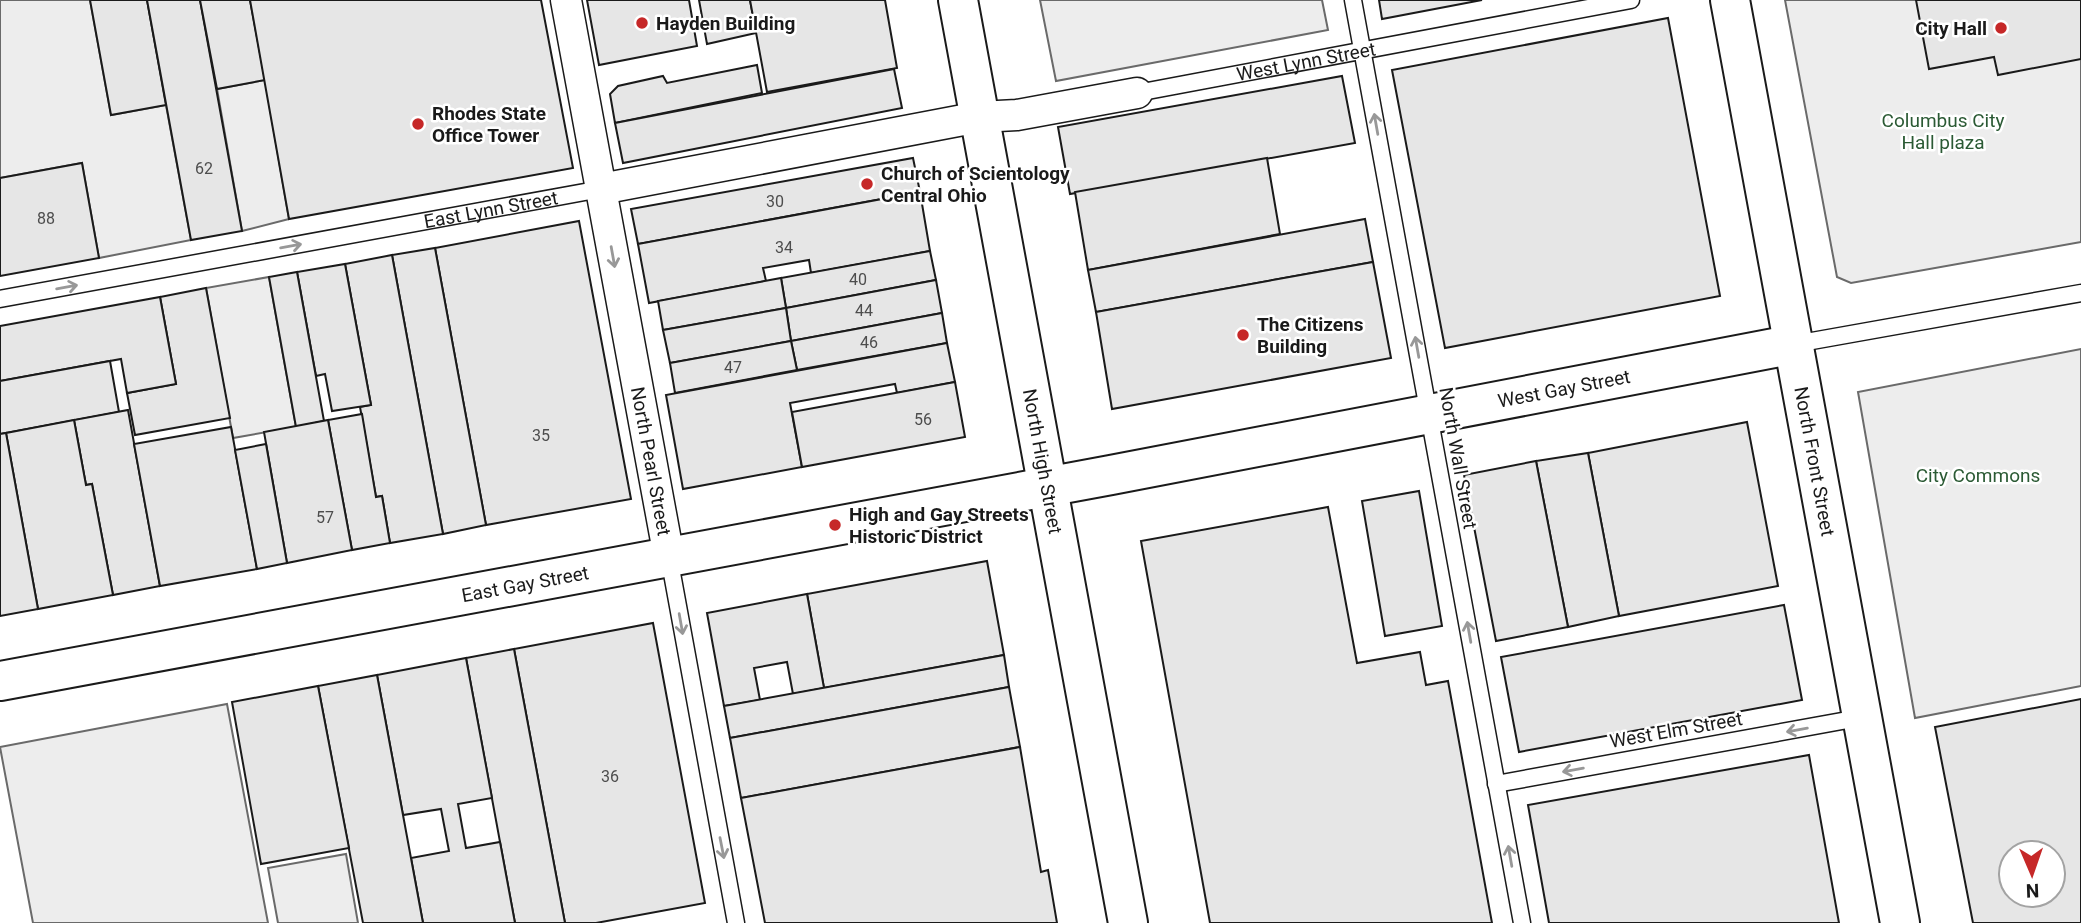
<svg xmlns="http://www.w3.org/2000/svg" width="2081" height="923" viewBox="0 0 2081 923" font-family="Roboto,sans-serif">
<rect width="100%" height="100%" fill="#fff"/>
<g fill="#ededed" stroke="#6a6a6a" stroke-width="2">
<polygon points="0,0 90,0 111,115 166,105 191,240 99,258 82,163 0,178"/>
<polygon points="1040,0 1322,0 1328,30 1056,81"/>
<polygon points="1785,0 2081,0 2081,242 1851,283 1837,277"/>
<polygon points="265,80 289,219 242,231 217,89"/>
<polygon points="269,277 296,427 233,438 206,288"/>
<polygon points="2081,349 2081,686 1915,718 1858,392"/>
<polygon points="227,704 268,923 33,923 0,747"/>
<polygon points="346,854 358,923 278,923 268,868"/>
</g>
<g fill="#e6e6e6" stroke="#1a1a1a" stroke-width="2" fill-rule="evenodd">
<polygon points="90,0 147,0 166,105 111,115"/>
<polygon points="147,0 200,0 242,231 191,240"/>
<polygon points="200,0 250,0 265,80 217,89"/>
<polygon points="250,0 541,0 573,168 289,219"/>
<polygon points="587,0 689,0 697,46 599,65"/>
<polygon points="699,0 750,0 756,33 707,44"/>
<polygon points="750,0 885,0 897,68 767,92"/>
<polygon points="1379,0 1482,0 1382,19"/>
<polygon points="1916,0 2081,0 2081,59 1998,75 1994,57 1929,69"/>
<polygon points="1668,18 1720,296 1445,348 1392,70"/>
<polygon points="757,65 762,93 615,123 610,94 618,86 663,76 667,83"/>
<polygon points="894,69 902,108 623,163 615,123"/>
<polygon points="1342,76 1355,143 1070,194 1058,127"/>
<polygon points="913,158 920,192 638,244 631,209"/>
<polygon points="1267,158 1280,234 1088,270 1075,192"/>
<polygon points="82,163 99,258 0,276 0,178"/>
<polygon points="920,192 930,251 811,273 809,260 763,268 766,281 649,303 638,244"/>
<polygon points="1365,219 1373,262 1096,312 1088,270"/>
<polygon points="579,221 631,499 486,525 435,248"/>
<polygon points="435,248 486,525 443,534 392,255"/>
<polygon points="930,251 936,280 786,308 781,278"/>
<polygon points="392,255 443,534 390,543 382,496 376,497 360,407 371,405 345,264"/>
<polygon points="1373,262 1391,358 1112,409 1096,312"/>
<polygon points="345,264 371,405 332,411 325,374 316,376 297,272"/>
<polygon points="297,272 324,421 296,427 269,277"/>
<polygon points="781,278 786,308 663,330 658,301"/>
<polygon points="936,280 942,313 791,341 786,308"/>
<polygon points="206,288 230,418 135,435 127,393 176,384 160,297"/>
<polygon points="160,297 176,384 127,393 121,359 0,381 0,326"/>
<polygon points="786,308 791,341 670,363 663,330"/>
<polygon points="942,313 947,343 797,370 791,341"/>
<polygon points="791,341 797,370 675,393 670,363"/>
<polygon points="947,343 955,382 897,393 895,384 790,403 802,467 683,489 666,395"/>
<polygon points="110,361 119,412 0,434 0,381"/>
<polygon points="955,382 965,437 802,467 792,412"/>
<polygon points="128,410 160,586 113,595 92,484 86,485 74,420"/>
<polygon points="362,414 376,497 382,496 390,543 352,550 328,420"/>
<polygon points="74,420 86,485 92,484 113,595 38,609 6,433"/>
<polygon points="328,420 352,550 287,563 264,432"/>
<polygon points="1747,422 1778,586 1619,616 1588,453"/>
<polygon points="231,427 257,569 160,586 134,444"/>
<polygon points="6,433 38,609 0,616 0,434"/>
<polygon points="266,444 287,563 257,569 235,450"/>
<polygon points="1588,453 1619,616 1568,627 1536,461"/>
<polygon points="1536,461 1568,627 1496,641 1464,475"/>
<polygon points="1419,491 1442,626 1385,636 1362,501"/>
<polygon points="1328,507 1357,663 1420,652 1426,685 1448,681 1492,923 1210,923 1141,541"/>
<polygon points="987,561 1004,655 824,688 807,594"/>
<polygon points="807,594 824,688 793,694 787,662 754,668 760,700 724,706 707,613"/>
<polygon points="1784,605 1802,700 1519,752 1501,657"/>
<polygon points="653,623 705,903 596,923 565,923 514,649"/>
<polygon points="514,649 565,923 515,923 466,658"/>
<polygon points="1004,655 1009,687 730,738 724,706"/>
<polygon points="466,658 492,798 458,804 466,848 500,842 515,923 423,923 411,858 449,851 441,809 403,815 377,675"/>
<polygon points="377,675 403,815 423,923 363,923 318,686"/>
<polygon points="318,686 349,848 261,864 232,702"/>
<polygon points="1009,687 1020,747 741,798 730,738"/>
<path d="M2081 699V923H1973L1935 727ZM2011 853H2053V895H2011Z"/>
<polygon points="1020,747 1041,872 1048,870 1057,923 765,923 741,798"/>
<polygon points="1809,755 1839,923 1549,923 1528,805"/>
</g>
<g fill="none" stroke-linecap="round" stroke-linejoin="round">
<g stroke="#1a1a1a" stroke-width="19">
<g id="lane">
<polyline points="1353,0 1522,923"/>
<path id="s1" d="M1137 93 1631 0"/>
<path id="s2" d="M0 299 601 189"/>
<polyline points="1795,344 2081,293"/>
<polyline points="669,557 736,923"/>
<polyline points="1496,784 1864,717"/>
</g>
</g>
<g stroke="#1a1a1a" stroke-width="33">
<g id="street">
<path id="s3" d="M566 0 669 557"/>
<polyline points="601,189 979,117 1017,115 1137,93"/>
</g>
</g>
<g stroke="#1a1a1a" stroke-width="42">
<g id="secondary">
<path id="s4" d="M1730 0 1900 923"/>
<path id="s5" d="M0 681 1111 475 1795 344"/>
</g>
</g>
<g stroke="#1a1a1a" stroke-width="42">
<g id="primary">
<path id="s6" d="M958 0 1128 923"/>
</g>
</g>
<use href="#lane" stroke="#fff" stroke-width="16"/>
<use href="#street" stroke="#fff" stroke-width="30"/>
<use href="#secondary" stroke="#fff" stroke-width="38"/>
<use href="#primary" stroke="#fff" stroke-width="38"/>
</g>
<defs><path id="oneway-shaft" d="M-6 0H5M1.5-3L5.5 0L1.5 3" fill="none" stroke-width="1.6" stroke-linecap="round" stroke-linejoin="round" transform="scale(1.75)"/></defs>
<g stroke="#989898">
<use href="#oneway-shaft" transform="translate(1376 124) rotate(-100)"/>
<use href="#oneway-shaft" transform="translate(291 246) rotate(-10)"/>
<use href="#oneway-shaft" transform="translate(613 257) rotate(80)"/>
<use href="#oneway-shaft" transform="translate(67 287) rotate(-10)"/>
<use href="#oneway-shaft" transform="translate(1417 347) rotate(-100)"/>
<use href="#oneway-shaft" transform="translate(681 624) rotate(80)"/>
<use href="#oneway-shaft" transform="translate(1469 632) rotate(-100)"/>
<use href="#oneway-shaft" transform="translate(1797 730) rotate(170)"/>
<use href="#oneway-shaft" transform="translate(1573 770) rotate(170)"/>
<use href="#oneway-shaft" transform="translate(722 848) rotate(79)"/>
<use href="#oneway-shaft" transform="translate(1510 856) rotate(-100)"/>
</g>
<g fill="#c62828" stroke="#fff" stroke-width="2.5">
<circle cx="642" cy="23" r="7"/>
<circle cx="2001" cy="28" r="7"/>
<circle cx="418" cy="124" r="7"/>
<circle cx="867" cy="184" r="7"/>
<circle cx="1243" cy="335" r="7"/>
<circle cx="835" cy="525" r="7"/>
</g>
<g text-anchor="middle" dominant-baseline="central" stroke-width="5" stroke-linejoin="round" paint-order="stroke">
<g font-size="16" fill="#4d4d4d">
<text x="204" y="168">62</text>
<text x="775" y="201">30</text>
<text x="46" y="218">88</text>
<text x="784" y="247">34</text>
<text x="858" y="279">40</text>
<text x="864" y="310">44</text>
<text x="869" y="342">46</text>
<text x="733" y="367">47</text>
<text x="923" y="419">56</text>
<text x="541" y="435">35</text>
<text x="325" y="517">57</text>
<text x="610" y="776">36</text>
</g>
<g font-size="19" font-weight="bold" fill="#1a1a1a" stroke="#fff" text-anchor="start">
<text x="656" y="23">Hayden Building</text>
<text x="1987" y="28" text-anchor="end">City Hall</text>
<text x="432" y="113">Rhodes State<tspan x="432" dy="22">Office Tower</tspan></text>
<text x="881" y="173">Church of Scientology<tspan x="881" dy="22">Central Ohio</tspan></text>
<text x="1257" y="324">The Citizens<tspan x="1257" dy="22">Building</tspan></text>
<text x="849" y="514">High and Gay Streets<tspan x="849" dy="22">Historic District</tspan></text>
</g>
<g font-size="19" fill="#1a1a1a" stroke="#fff">
<text stroke="none"><textPath href="#s1" startOffset="172">West Lynn Street</textPath></text>
<text stroke="none"><textPath href="#s2" startOffset="499">East Lynn Street</textPath></text>
<text stroke="none"><textPath href="#s5" startOffset="1591">West Gay Street</textPath></text>
<text transform="translate(1458 458) rotate(80)">North Wall Street</text>
<text stroke="none"><textPath href="#s6" startOffset="469">North High Street</textPath></text>
<text stroke="none"><textPath href="#s4" startOffset="469">North Front Street</textPath></text>
<text stroke="none"><textPath href="#s3" startOffset="469">North Pearl Street</textPath></text>
<text stroke="none"><textPath href="#s5" startOffset="534">East Gay Street</textPath></text>
<text transform="translate(1676 730) rotate(-10)">West Elm Street</text>
</g>
<g font-size="19" fill="#2b5a34" stroke="#fff">
<text x="1943" y="120">Columbus City<tspan x="1943" dy="22">Hall plaza</tspan></text>
<text x="1978" y="475">City Commons</text>
</g>
</g>
<g transform="translate(2032 874) rotate(178)"><circle r="33" fill="#ffffff" stroke="#a3a3a3" stroke-width="2"/>
<path d="M0-5L12 26L0 18L-12 26Z" fill="#c62828"/>
<text y="-10" font-size="19" font-weight="bold" text-anchor="middle" fill="#1a1a1a">N</text>
</g>
</svg>
